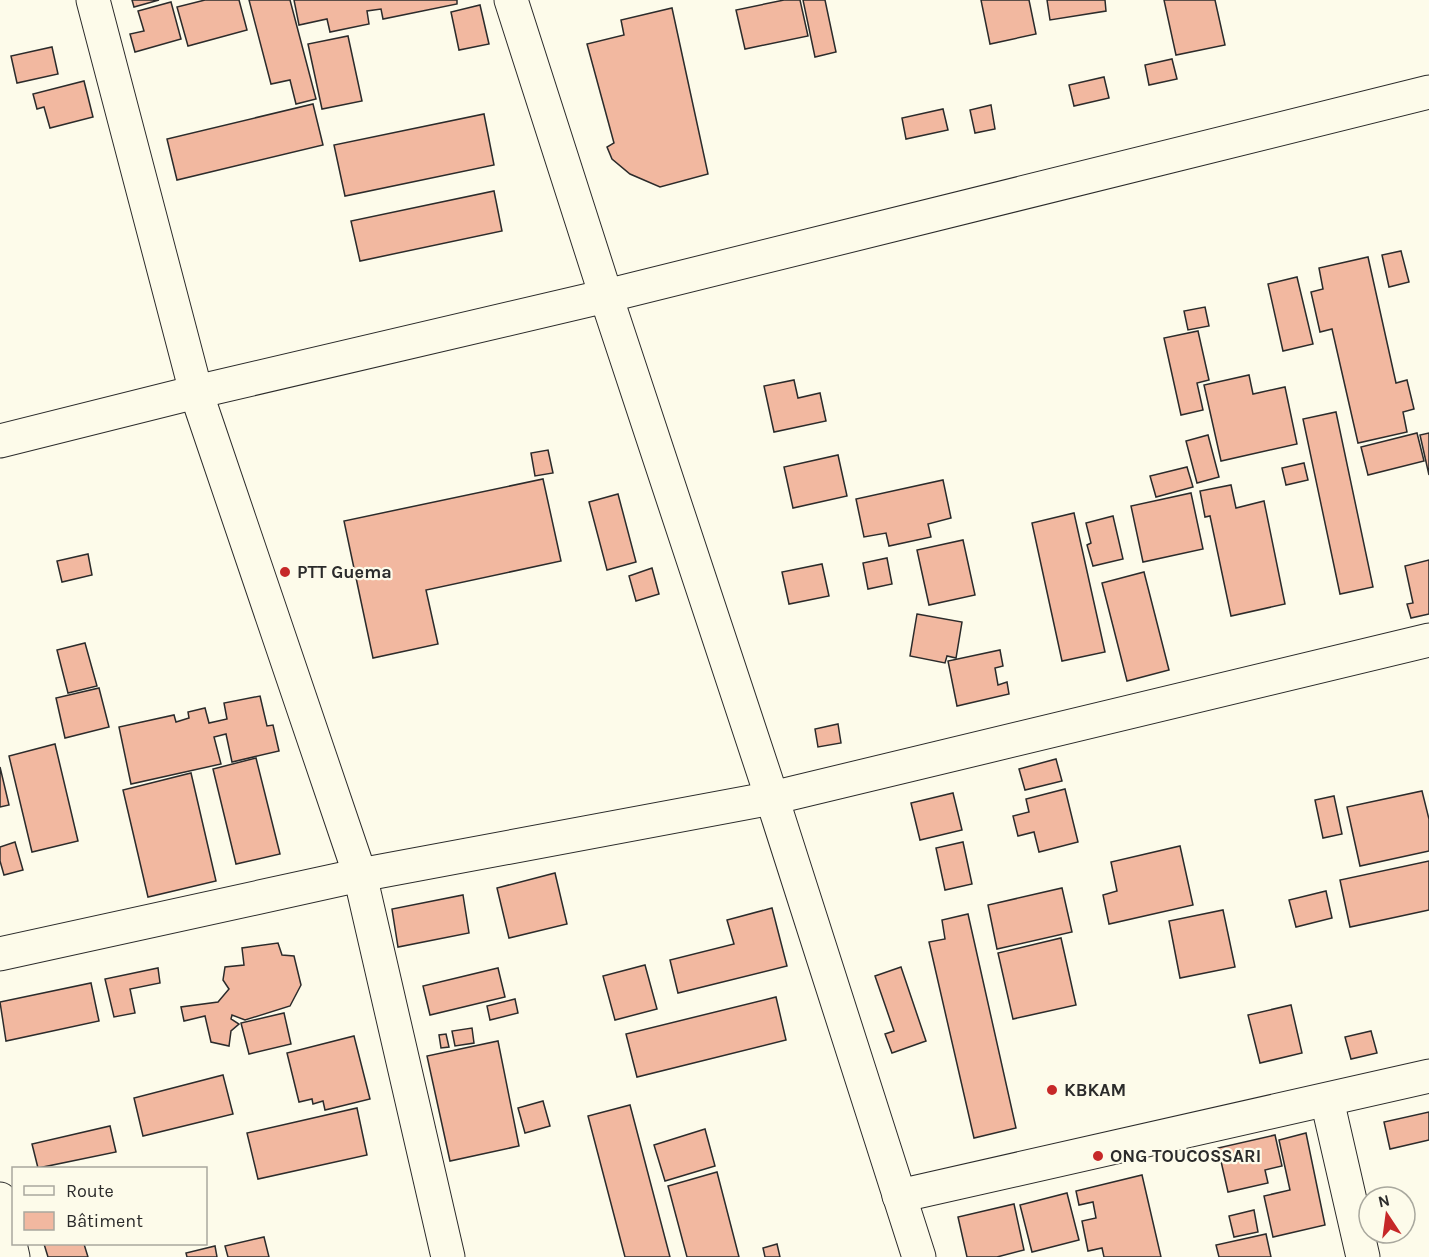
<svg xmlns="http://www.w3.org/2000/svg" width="1429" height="1257" viewBox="0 0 1429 1257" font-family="Karla,sans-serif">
<rect width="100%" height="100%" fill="#fdfbea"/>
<g fill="#f2b8a0" stroke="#2b2b2b" stroke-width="1.5">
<polygon points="132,0 159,0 134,7"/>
<polygon points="205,0 239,0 247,30 188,46 177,7"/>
<polygon points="249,0 290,0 316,99 296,104 290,80 271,84"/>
<polygon points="294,0 457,0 457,4 383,19 381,9 367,11 369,24 330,32 327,19 299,25"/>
<polygon points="784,0 800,0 808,36 745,49 736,10"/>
<polygon points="803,0 825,0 836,52 815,57"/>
<polygon points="981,0 1029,0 1036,34 990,44"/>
<polygon points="1047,0 1105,0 1106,11 1050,20"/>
<polygon points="1164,0 1215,0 1225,45 1176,55"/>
<polygon points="171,2 181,39 135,52 130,34 144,31 138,11"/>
<polygon points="480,5 489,44 459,50 451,12"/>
<polygon points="672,8 708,174 660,187 630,174 612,159 607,147 614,143 587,44 624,35 621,20"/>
<polygon points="348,36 362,101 322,109 308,44"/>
<polygon points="52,47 58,74 17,83 11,56"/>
<polygon points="1172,59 1177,79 1149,85 1145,65"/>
<polygon points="1104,77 1109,98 1074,106 1069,85"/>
<polygon points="84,81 93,117 50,128 44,107 37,109 33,94"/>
<polygon points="313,104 323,145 177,180 167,139"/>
<polygon points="991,105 995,129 975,133 970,110"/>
<polygon points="943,109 948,130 906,139 902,118"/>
<polygon points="484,114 494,165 345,196 334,145"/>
<polygon points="494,191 502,231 360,261 351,221"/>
<polygon points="1401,251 1409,282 1389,287 1382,255"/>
<polygon points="1368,257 1396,383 1407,380 1414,409 1403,412 1407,432 1358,443 1332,329 1320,332 1311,292 1323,289 1319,268"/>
<polygon points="1297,277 1313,344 1283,351 1268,284"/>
<polygon points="1205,307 1209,326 1188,330 1184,311"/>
<polygon points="1198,331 1209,380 1197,383 1203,410 1181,415 1164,338"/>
<polygon points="1249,375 1253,394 1285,387 1297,444 1221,461 1204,385"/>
<polygon points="794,380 798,398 820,393 826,421 774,432 764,386"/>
<polygon points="1336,412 1373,587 1340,594 1303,419"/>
<polygon points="1417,433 1424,461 1368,475 1361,447"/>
<polygon points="1429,433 1429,475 1420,435"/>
<polygon points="1208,435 1219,477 1197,483 1186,441"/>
<polygon points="548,450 553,473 535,476 531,453"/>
<polygon points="838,455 847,496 793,508 784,467"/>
<polygon points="1304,463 1308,480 1286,485 1282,468"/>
<polygon points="1187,467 1193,487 1156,497 1150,476"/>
<polygon points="543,479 561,561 426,590 438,644 373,658 344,521"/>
<polygon points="943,480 951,518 928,524 931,537 889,546 886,533 864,537 856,499"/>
<polygon points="1231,485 1236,508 1264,501 1285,604 1231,616 1210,516 1205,517 1200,491"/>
<polygon points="1191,493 1203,549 1143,562 1131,506"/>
<polygon points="618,494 636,562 607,570 589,502"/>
<polygon points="1074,513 1105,652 1062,661 1032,523"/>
<polygon points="1113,516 1123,559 1093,566 1087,545 1091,543 1086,523"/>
<polygon points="963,540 975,595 929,605 917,550"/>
<polygon points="88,554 92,575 62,582 57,561"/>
<polygon points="887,558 892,584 868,589 863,563"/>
<polygon points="1429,560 1429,614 1411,618 1407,604 1413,603 1405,566"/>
<polygon points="822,564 829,596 789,604 782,572"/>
<polygon points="652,568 659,594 636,601 629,576"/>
<polygon points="1144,572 1169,670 1127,681 1102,583"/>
<polygon points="917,614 962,622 956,658 947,656 945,663 910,656"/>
<polygon points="85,643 97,686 68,693 57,650"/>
<polygon points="1000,650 1003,666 995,668 998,685 1007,682 1009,694 957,706 948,661"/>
<polygon points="99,688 109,727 65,738 56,698"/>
<polygon points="260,696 267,726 273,725 279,751 232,762 226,734 214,737 221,764 131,784 119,727 174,715 176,722 189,718 188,712 205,708 209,723 227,719 224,703"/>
<polygon points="838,724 841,743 818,747 815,729"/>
<polygon points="55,744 78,841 32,852 9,756"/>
<polygon points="256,758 280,854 236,864 213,769"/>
<polygon points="1056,759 1062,781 1025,790 1019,769"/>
<polygon points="0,767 9,805 0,807"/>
<polygon points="191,773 216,881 148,897 123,790"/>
<polygon points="1065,789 1078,842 1039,852 1034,832 1018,836 1013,816 1029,812 1026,799"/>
<polygon points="1422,791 1429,819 1429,851 1360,866 1347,807"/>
<polygon points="953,793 962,830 920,840 911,803"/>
<polygon points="1334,796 1342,834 1323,838 1315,800"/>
<polygon points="15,842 23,870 4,875 0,861 0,847"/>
<polygon points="963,842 972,884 945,890 936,848"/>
<polygon points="1180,846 1193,905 1109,924 1103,895 1117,891 1111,862"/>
<polygon points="1429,861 1429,910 1350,927 1340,880"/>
<polygon points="555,873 567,924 509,938 497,888"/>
<polygon points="1062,888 1072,932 997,949 988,905"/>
<polygon points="1326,891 1332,918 1296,927 1289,900"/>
<polygon points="463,895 469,933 398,947 392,909"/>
<polygon points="772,908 787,966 678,993 670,960 734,944 727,920"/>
<polygon points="1223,910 1235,967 1180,978 1169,921"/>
<polygon points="968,914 1016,1128 974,1138 929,942 945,939 942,920"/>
<polygon points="1061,938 1076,1005 1013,1019 998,953"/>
<polygon points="278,943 282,955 294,956 301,985 290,1006 245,1020 232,1015 231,1019 239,1024 231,1031 229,1046 211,1042 205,1016 184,1021 181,1007 218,1002 229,989 223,980 225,967 244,965 242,948"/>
<polygon points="645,965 657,1009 615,1020 603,976"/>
<polygon points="901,967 926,1041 892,1053 885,1034 894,1031 875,976"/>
<polygon points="158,968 160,983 130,989 135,1013 114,1017 105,979"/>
<polygon points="498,968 505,997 430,1015 423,986"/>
<polygon points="91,983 99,1021 6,1041 0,1002"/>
<polygon points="776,997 786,1040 637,1077 626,1034"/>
<polygon points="515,999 518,1013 490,1020 487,1006"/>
<polygon points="1291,1005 1302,1053 1260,1063 1248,1015"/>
<polygon points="284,1013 291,1044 249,1054 241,1023"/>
<polygon points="472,1028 474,1043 455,1046 452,1031"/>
<polygon points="1371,1031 1377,1053 1351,1059 1345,1037"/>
<polygon points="446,1034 449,1047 441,1048 439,1035"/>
<polygon points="354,1036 370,1099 325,1110 323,1101 313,1104 312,1099 299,1102 287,1053"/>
<polygon points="498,1041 519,1146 450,1161 427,1056"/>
<polygon points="223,1075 233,1114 143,1136 134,1098"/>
<polygon points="543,1101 550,1126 525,1133 518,1108"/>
<polygon points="630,1105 670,1257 625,1257 588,1116"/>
<polygon points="357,1108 367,1155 258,1179 247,1133"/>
<polygon points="1429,1112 1429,1140 1390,1149 1384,1122"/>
<polygon points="110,1126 116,1152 38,1168 32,1144"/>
<polygon points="705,1129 715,1166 665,1181 654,1145"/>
<polygon points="1306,1133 1325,1225 1273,1237 1264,1196 1290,1190 1279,1140"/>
<polygon points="1275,1135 1282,1166 1265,1170 1268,1183 1228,1192 1218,1148"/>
<polygon points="717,1172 739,1257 687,1257 668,1186"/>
<polygon points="1142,1175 1161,1257 1104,1257 1102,1248 1088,1251 1082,1221 1096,1218 1093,1202 1079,1205 1076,1191"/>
<polygon points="1067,1193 1079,1240 1032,1252 1020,1205"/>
<polygon points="1014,1204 1024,1250 997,1257 967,1257 958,1217"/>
<polygon points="1254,1210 1258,1232 1234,1237 1229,1216"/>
<polygon points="1266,1234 1271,1257 1219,1257 1216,1245"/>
<polygon points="264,1237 269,1257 228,1257 225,1246"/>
<polygon points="44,1244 84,1244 88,1257 48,1257"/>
<polygon points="777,1244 780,1257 765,1257 763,1248"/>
<polygon points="215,1246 217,1257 187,1257 186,1253"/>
</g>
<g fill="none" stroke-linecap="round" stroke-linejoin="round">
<g stroke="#2b2b2b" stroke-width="35">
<g id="minor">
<polyline points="93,0 196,392 360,875 448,1257"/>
<polyline points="511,0 606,296 772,798 919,1257"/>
<polyline points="0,441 196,392 606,296 1429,92"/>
<polyline points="0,954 360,875 772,798 1429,640"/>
<polyline points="1327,1100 1363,1257"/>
<polyline points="899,1196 1429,1076"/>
<polyline points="0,1199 13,1257"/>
</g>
</g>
<use href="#minor" stroke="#fdfbea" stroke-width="33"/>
</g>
<g fill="#c62828" stroke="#fdfbea" stroke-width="2">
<circle cx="285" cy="572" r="6"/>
<circle cx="1052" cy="1090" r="6"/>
<circle cx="1098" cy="1156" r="6"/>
</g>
<g text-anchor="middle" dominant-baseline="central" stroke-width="4.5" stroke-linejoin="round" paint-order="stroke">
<g font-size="18" font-weight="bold" fill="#2b2b2b" stroke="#fdfbea" text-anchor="start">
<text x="297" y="572">PTT Guema</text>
<text x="1064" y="1090">KBKAM</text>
<text x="1110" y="1156">ONG TOUCOSSARI</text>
</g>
</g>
<rect x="12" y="1167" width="195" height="78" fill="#fdfbea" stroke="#a9a89e" stroke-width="1.5"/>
<rect x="24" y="1186" width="30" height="9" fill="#fdfbea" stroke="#a9a89e" stroke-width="1.5"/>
<text x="66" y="1197" font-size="18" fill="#2b2b2b">Route</text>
<rect x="24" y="1212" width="30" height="18" fill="#f2b8a0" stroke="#a9a89e" stroke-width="1.5"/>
<text x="66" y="1227" font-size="18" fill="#2b2b2b">Bâtiment</text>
<g transform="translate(1387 1215) rotate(347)"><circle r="28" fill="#fdfbea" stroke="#a9a89e" stroke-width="1.5"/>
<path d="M0-4.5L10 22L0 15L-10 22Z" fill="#c62828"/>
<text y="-9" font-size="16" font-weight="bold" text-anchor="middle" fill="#2b2b2b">N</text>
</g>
</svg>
